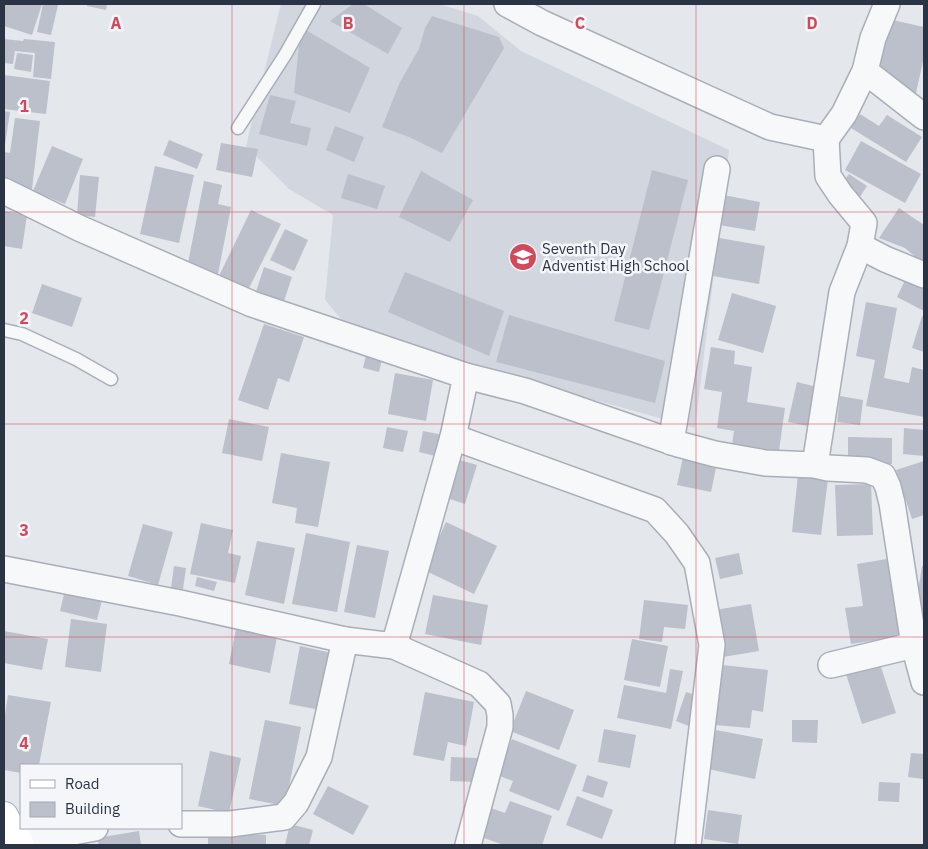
<svg xmlns="http://www.w3.org/2000/svg" width="928" height="849" viewBox="0 0 928 849" font-family="'IBM Plex Sans',sans-serif">
<rect width="100%" height="100%" fill="#e4e7ec"/>
<polygon fill="#d2d6de" points="281,4 439,4 478,16 521,51 729,150 695,428 352,332 325,300 333,215 289,189 246,146"/>
<g fill="#bbc0ca">
<polygon points="4,4 42,4 32,35 4,26"/>
<polygon points="43,4 58,5 51,35 37,32"/>
<polygon points="87,4 107,4 106,10 87,6"/>
<polygon points="353,4 364,4 402,28 388,54 330,21"/>
<polygon points="432,16 499,37 504,48 442,153 409,137 382,127 400,82 419,49 425,28"/>
<polygon points="888,19 924,27 924,57 915,97 873,87"/>
<polygon points="301,27 370,68 350,113 294,93"/>
<polygon points="4,39 23,41 24,39 55,42 51,79 33,77 35,53 15,51 13,64 4,63"/>
<polygon points="17,53 33,55 31,72 14,69"/>
<polygon points="4,75 50,81 46,114 4,109"/>
<polygon points="270,95 296,101 290,123 311,128 307,146 259,134"/>
<polygon points="4,111 10,112 5,145 4,145"/>
<polygon points="860,114 879,126 887,115 922,137 906,162 851,128"/>
<polygon points="15,118 40,121 32,189 4,186 4,152 10,153"/>
<polygon points="335,126 364,137 354,162 326,150"/>
<polygon points="169,140 203,154 197,169 163,155"/>
<polygon points="861,141 921,174 905,203 845,170"/>
<polygon points="221,143 258,149 252,177 216,170"/>
<polygon points="52,146 83,159 65,204 33,191"/>
<polygon points="155,166 194,175 179,243 140,234"/>
<polygon points="652,170 688,180 649,330 614,321"/>
<polygon points="421,171 473,200 450,242 399,217"/>
<polygon points="348,174 385,186 377,209 341,198"/>
<polygon points="849,174 867,186 858,200 839,187"/>
<polygon points="80,175 99,177 95,217 77,215"/>
<polygon points="204,181 222,185 218,204 231,207 218,274 187,268"/>
<polygon points="718,194 760,202 755,231 713,224"/>
<polygon points="899,208 924,225 924,264 905,248 879,238"/>
<polygon points="251,210 281,224 246,294 217,280"/>
<polygon points="4,211 27,215 22,249 4,246"/>
<polygon points="285,229 308,240 294,271 270,260"/>
<polygon points="719,238 765,246 759,284 713,276"/>
<polygon points="264,267 292,277 282,307 254,298"/>
<polygon points="405,272 504,311 489,356 388,312"/>
<polygon points="908,274 924,282 924,311 897,297"/>
<polygon points="42,284 82,298 72,327 32,313"/>
<polygon points="732,293 776,306 763,353 718,340"/>
<polygon points="866,302 897,308 884,378 909,383 912,367 924,370 924,417 866,406 875,360 856,356"/>
<polygon points="509,315 665,361 655,403 496,362"/>
<polygon points="922,316 924,317 924,352 912,348"/>
<polygon points="264,324 304,337 289,382 278,378 268,410 238,400"/>
<polygon points="711,347 735,351 734,364 752,367 747,402 785,408 778,458 731,451 734,431 717,428 722,392 704,389"/>
<polygon points="367,351 383,355 379,372 363,368"/>
<polygon points="395,373 433,380 426,421 388,414"/>
<polygon points="797,382 821,388 813,427 788,422"/>
<polygon points="840,396 863,400 860,425 837,422"/>
<polygon points="229,419 269,427 262,461 222,453"/>
<polygon points="387,427 408,431 403,452 383,448"/>
<polygon points="904,428 924,430 924,456 903,454"/>
<polygon points="423,431 443,435 439,457 419,452"/>
<polygon points="848,437 892,438 892,464 848,463"/>
<polygon points="281,453 330,462 318,527 295,523 297,508 272,503"/>
<polygon points="683,457 717,463 711,492 677,485"/>
<polygon points="456,459 477,465 465,504 444,497"/>
<polygon points="924,461 924,515 912,519 896,470"/>
<polygon points="798,475 828,479 821,535 792,532"/>
<polygon points="871,484 873,535 837,536 835,485"/>
<polygon points="446,522 497,546 474,594 424,570"/>
<polygon points="201,523 233,530 228,553 241,556 235,583 190,574"/>
<polygon points="143,524 173,532 158,585 128,576"/>
<polygon points="306,533 350,542 337,612 292,604"/>
<polygon points="257,541 295,548 284,604 245,595"/>
<polygon points="357,545 389,551 375,618 344,612"/>
<polygon points="739,553 743,574 720,579 715,558"/>
<polygon points="887,559 899,637 851,644 845,608 863,606 857,564"/>
<polygon points="174,566 186,568 183,589 171,588"/>
<polygon points="922,566 924,566 924,618 914,617"/>
<polygon points="197,577 217,582 214,591 195,586"/>
<polygon points="66,586 103,596 97,620 60,611"/>
<polygon points="433,595 488,605 481,645 425,634"/>
<polygon points="644,600 688,605 685,629 664,627 662,642 639,639"/>
<polygon points="751,604 759,651 723,657 715,610"/>
<polygon points="71,619 107,624 101,672 65,667"/>
<polygon points="237,624 278,632 270,673 229,664"/>
<polygon points="4,631 48,639 42,670 4,663"/>
<polygon points="632,639 668,646 660,687 624,680"/>
<polygon points="300,646 336,654 325,711 289,704"/>
<polygon points="879,661 896,713 862,724 845,671"/>
<polygon points="722,665 768,670 763,712 752,710 750,728 715,725"/>
<polygon points="670,669 683,671 671,729 617,718 624,685 666,693"/>
<polygon points="526,691 574,710 559,750 510,731"/>
<polygon points="425,692 474,702 466,746 448,742 444,761 413,755"/>
<polygon points="686,692 699,696 689,726 676,721"/>
<polygon points="8,695 51,702 39,765 21,765 21,773 4,770 4,721"/>
<polygon points="265,720 301,727 285,806 249,799"/>
<polygon points="792,720 818,720 817,743 792,742"/>
<polygon points="604,729 636,735 630,768 598,762"/>
<polygon points="716,730 763,739 755,779 708,769"/>
<polygon points="512,739 577,765 559,811 509,791 513,781 497,775"/>
<polygon points="210,751 241,758 229,813 198,806"/>
<polygon points="911,753 924,754 923,779 908,777"/>
<polygon points="451,757 478,758 477,782 450,781"/>
<polygon points="587,775 608,782 603,798 582,791"/>
<polygon points="879,782 900,783 899,802 878,801"/>
<polygon points="328,786 369,806 353,835 313,814"/>
<polygon points="577,796 613,810 602,839 566,825"/>
<polygon points="510,801 552,816 542,845 504,845 478,836 488,807 505,813"/>
<polygon points="708,810 742,815 738,844 704,839"/>
<polygon points="290,824 313,830 309,845 285,845"/>
<polygon points="139,831 141,845 99,845 97,838"/>
<polygon points="208,833 266,835 266,845 208,845"/>
</g>
<g fill="none" stroke-linecap="round" stroke-linejoin="round">
<g stroke="#a9aeb7" stroke-width="15">
<g id="service">
<polyline points="238,128 285,55 314,4"/>
<polyline points="4,330 22,334 76,359 111,379"/>
</g>
</g>
<g stroke="#a9aeb7" stroke-width="28">
<g id="minor">
<polyline points="507,4 542,23 770,127 826,139 844,114 865,71 873,38 887,4"/>
<polyline points="865,71 924,117"/>
<polyline points="4,191 79,228 252,304 466,376 453,437 394,646"/>
<polyline points="860,246 885,259 924,275"/>
<polyline points="466,376 525,391 678,444 715,454 765,463 815,465 828,468 867,470 883,476 888,487 892,503 914,645 924,682"/>
<polyline points="453,437 655,510 677,534 697,563 712,645 688,845"/>
<polyline points="671,442 717,169"/>
<polyline points="815,465 842,292 860,246 864,223 840,194 828,176 826,139"/>
<polyline points="4,569 180,603 345,640 394,646 479,684 498,704 500,715 500,727 468,845"/>
<polyline points="831,665 914,645"/>
<polyline points="181,824 230,824 284,817 296,803 319,757 345,640"/>
<polyline points="18,842 95,828"/>
</g>
</g>
<g stroke="#a9aeb7" stroke-width="30">
<polyline id="secondary" points="4,816 20,845"/>
</g>
<use href="#service" stroke="#f7f8fa" stroke-width="12"/>
<use href="#minor" stroke="#f7f8fa" stroke-width="25"/>
<use href="#secondary" stroke="#fff" stroke-width="28"/>
</g>
<path fill="none" stroke="#d1495b" stroke-width="1" stroke-opacity="0.55" d="M232 4V845M464 4V845M696 4V845M4 212H924M4 424H924M4 637H924"/>
<defs>
<g id="school-disc" transform="scale(1.4375)"><circle r="9.5" fill="#d1495b" stroke="#f4f6f9"/><path d="M0-5L7-2L0 1L-7-2ZM-4 1L0 2.5L4 1V4Q0 6-4 4Z" fill="#fff"/></g>
</defs>
<g fill-rule="evenodd">
<use href="#school-disc" x="523" y="257"/>
</g>
<g text-anchor="middle" dominant-baseline="central" stroke-width="5" stroke-linejoin="round" paint-order="stroke">
<g font-size="15" fill="#2b3445" stroke="#f4f6f9" text-anchor="start">
<text x="542" y="248">Seventh Day<tspan x="542" dy="17">Adventist High School</tspan></text>
</g>
</g>
<g font-size="16" text-anchor="middle" font-weight="bold" fill="#d1495b" stroke="#f4f6f9" stroke-width="5" stroke-linejoin="round" paint-order="stroke">
<text x="116" y="29">A</text>
<text x="348" y="29">B</text>
<text x="580" y="29">C</text>
<text x="812" y="29">D</text>
<text x="24" y="112">1</text>
<text x="24" y="324">2</text>
<text x="24" y="536">3</text>
<text x="24" y="749">4</text>
</g>
<rect width="928" height="849" fill="none" stroke="#2b3445" stroke-width="10"/>
<rect x="20" y="764" width="162" height="65" fill="#f4f6f9" stroke="#a4a8b1"/>
<rect x="30" y="780" width="25" height="8" fill="#ffffff" stroke="#a4a8b1"/>
<text x="65" y="789" font-size="15" fill="#2b3445">Road</text>
<rect x="30" y="802" width="25" height="15" fill="#bbc0ca" stroke="#a4a8b1"/>
<text x="65" y="814" font-size="15" fill="#2b3445">Building</text>
</svg>
